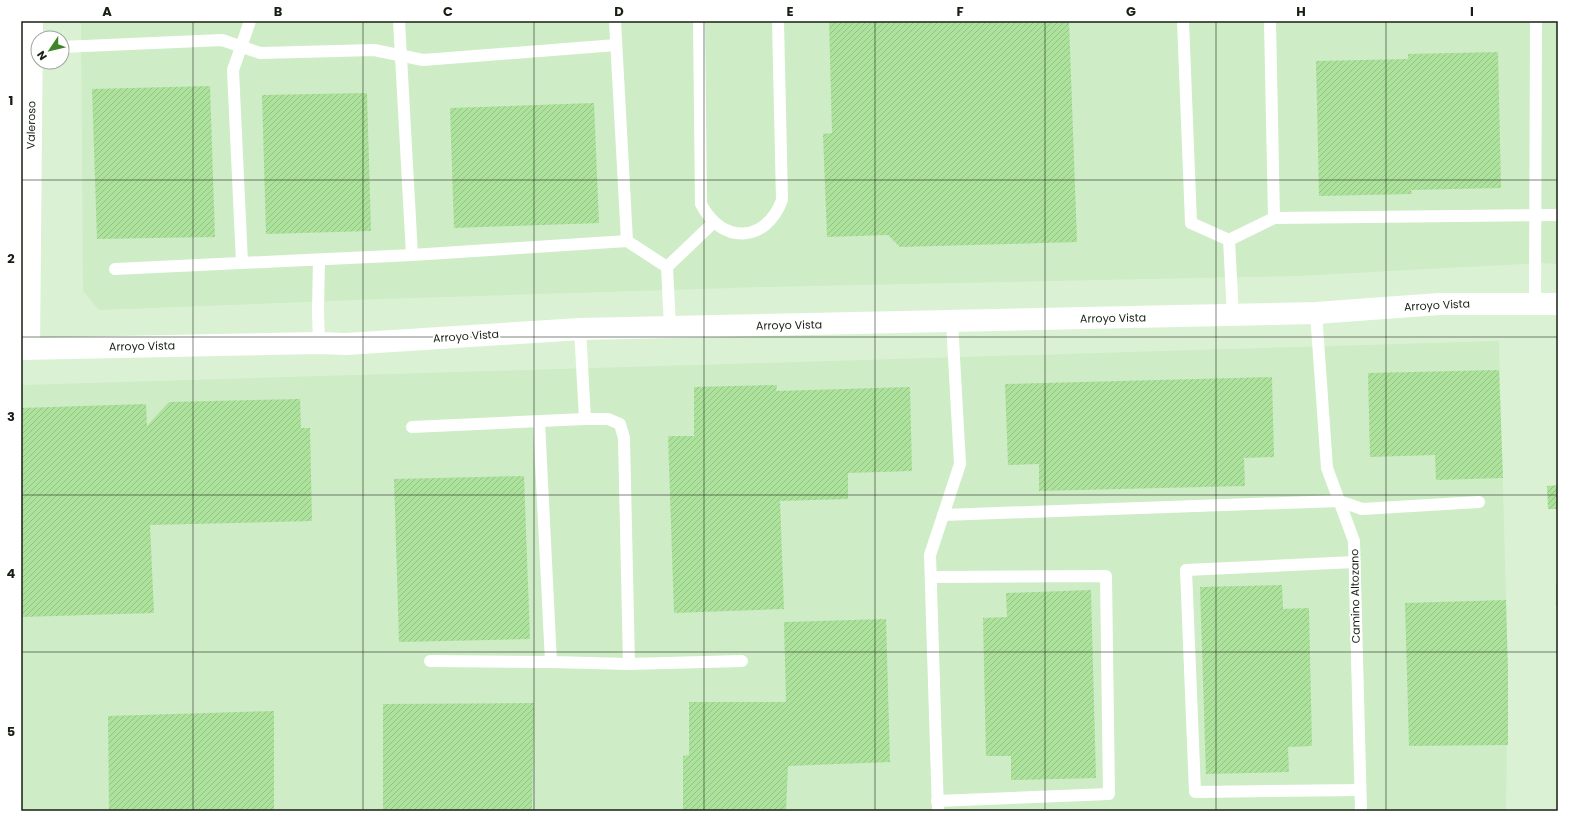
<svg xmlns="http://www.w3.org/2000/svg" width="1579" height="832" viewBox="0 0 1579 832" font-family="Poppins,sans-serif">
<defs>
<pattern id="building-hatch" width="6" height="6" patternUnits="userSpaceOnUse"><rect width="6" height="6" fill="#ade29d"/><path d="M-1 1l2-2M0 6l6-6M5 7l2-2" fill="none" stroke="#94c186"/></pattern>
</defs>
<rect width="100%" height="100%" fill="#daf2d3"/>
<g fill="#ceecc6">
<polygon points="81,21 1558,21 1558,264 1541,263 1298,276 763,287 381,299 99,310 83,291"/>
<polygon points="1499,341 1508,672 1506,811 21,811 21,385"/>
</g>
<g fill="url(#building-hatch)">
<polygon points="829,21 1069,21 1077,242 900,247 888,235 827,237 823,134 832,133"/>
<polygon points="1498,52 1501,188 1411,190 1412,194 1319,196 1316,61 1408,59 1408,54"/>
<polygon points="210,86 215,237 97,239 92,89"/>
<polygon points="367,93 371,231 266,234 262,95"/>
<polygon points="594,103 599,223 454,228 450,108"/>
<polygon points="1499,370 1503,478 1436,480 1435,455 1370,457 1368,373"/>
<polygon points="1272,377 1274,457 1244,458 1245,486 1039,491 1039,464 1008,465 1005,384"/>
<polygon points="777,385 776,391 910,387 912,471 848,473 848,499 780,501 784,609 674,613 668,436 694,436 694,387"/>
<polygon points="300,399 301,428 310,428 312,521 150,525 154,613 21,617 21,408 146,404 147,426 169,402"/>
<polygon points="524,476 530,639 399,642 394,479"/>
<polygon points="1558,485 1558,509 1548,509 1547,486"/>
<polygon points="1558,584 1558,606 1556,606 1556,585"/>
<polygon points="1282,585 1283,609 1309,608 1312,746 1288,747 1289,772 1206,774 1200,587"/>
<polygon points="1091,590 1096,778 1011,780 1011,756 986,756 983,618 1007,617 1006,593"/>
<polygon points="1506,600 1508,672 1508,745 1409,746 1405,603"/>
<polygon points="886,619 890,762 788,766 786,811 683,811 683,756 689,755 689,702 786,702 784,622"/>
<polygon points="534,703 532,811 383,811 383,704"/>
<polygon points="274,711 274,811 109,811 108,716"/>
</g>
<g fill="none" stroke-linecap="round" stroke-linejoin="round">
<g stroke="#fff" stroke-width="12">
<polyline points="399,21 412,255"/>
<polyline points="615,21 627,241 667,267 670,327"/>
<path d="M699 21 701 204C722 245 766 243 782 200L778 21"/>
<polyline points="1183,21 1191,223 1229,240 1233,315"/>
<polyline points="1270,21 1274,218"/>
<polyline points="62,47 222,40 260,53 374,50 423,60 616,45"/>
<polyline points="1229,240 1274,218 1558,215"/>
<polyline points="242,263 233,70 250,21"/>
<polyline points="667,267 714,222"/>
<polyline points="115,269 412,255 627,241"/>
<polyline points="1535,303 1536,21"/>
<polyline points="1316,313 1327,468 1354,541 1361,811"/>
<polyline points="580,329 585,419 608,419 620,424 624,438 629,664 742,661"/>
<polyline points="319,343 318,310 319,260"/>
<polyline points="412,427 585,419"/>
<polyline points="943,515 1339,501 1362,509 1479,502"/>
<polyline points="1354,562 1186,570 1195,792 1360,790"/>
<polyline points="931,577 1106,576 1109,794 937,801"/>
<polyline points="430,661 551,662 539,422"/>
<polyline points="551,662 629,664"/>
<polyline points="938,811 930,555 960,464 952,322"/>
</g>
<polyline stroke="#fff" stroke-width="22" points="29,349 32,21"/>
<polyline stroke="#fff" stroke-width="22" points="21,349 319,343 346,344 580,329 1316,313 1439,304 1558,304"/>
</g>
<path fill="none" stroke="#171f14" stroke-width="1" stroke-opacity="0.55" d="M193 21V811M363 21V811M534 21V811M704 21V811M875 21V811M1045 21V811M1216 21V811M1386 21V811M21 180H1558M21 337H1558M21 495H1558M21 652H1558"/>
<g text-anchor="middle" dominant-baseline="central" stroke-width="4" stroke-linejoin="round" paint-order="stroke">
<g font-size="11" fill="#171f14" stroke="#fff">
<text transform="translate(31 125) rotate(-89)">Valeroso</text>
<text transform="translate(1437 305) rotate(-3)">Arroyo Vista</text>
<text transform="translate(1113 318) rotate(-1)">Arroyo Vista</text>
<text transform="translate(789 325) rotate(-1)">Arroyo Vista</text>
<text transform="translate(466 336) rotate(-4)">Arroyo Vista</text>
<text transform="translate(142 346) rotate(-1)">Arroyo Vista</text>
<text transform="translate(1355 596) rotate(-91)">Camino Altozano</text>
</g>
</g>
<rect width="1579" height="832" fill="none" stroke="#ffffff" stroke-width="44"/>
<g transform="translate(50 50) rotate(235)"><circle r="19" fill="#ffffff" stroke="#a2a5a1"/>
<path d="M0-3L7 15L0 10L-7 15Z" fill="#3f8427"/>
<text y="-6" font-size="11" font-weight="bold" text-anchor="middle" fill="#171f14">N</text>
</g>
<rect x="22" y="22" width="1535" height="788" fill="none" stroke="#171f14" stroke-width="1.5"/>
<g font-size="13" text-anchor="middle" font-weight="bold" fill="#171f14">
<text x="107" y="16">A</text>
<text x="278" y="16">B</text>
<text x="448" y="16">C</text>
<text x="619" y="16">D</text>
<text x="790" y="16">E</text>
<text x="960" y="16">F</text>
<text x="1131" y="16">G</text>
<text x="1301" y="16">H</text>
<text x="1472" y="16">I</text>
<text x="11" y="105">1</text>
<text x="11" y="263">2</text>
<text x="11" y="421">3</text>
<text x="11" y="578">4</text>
<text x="11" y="736">5</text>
</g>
</svg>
